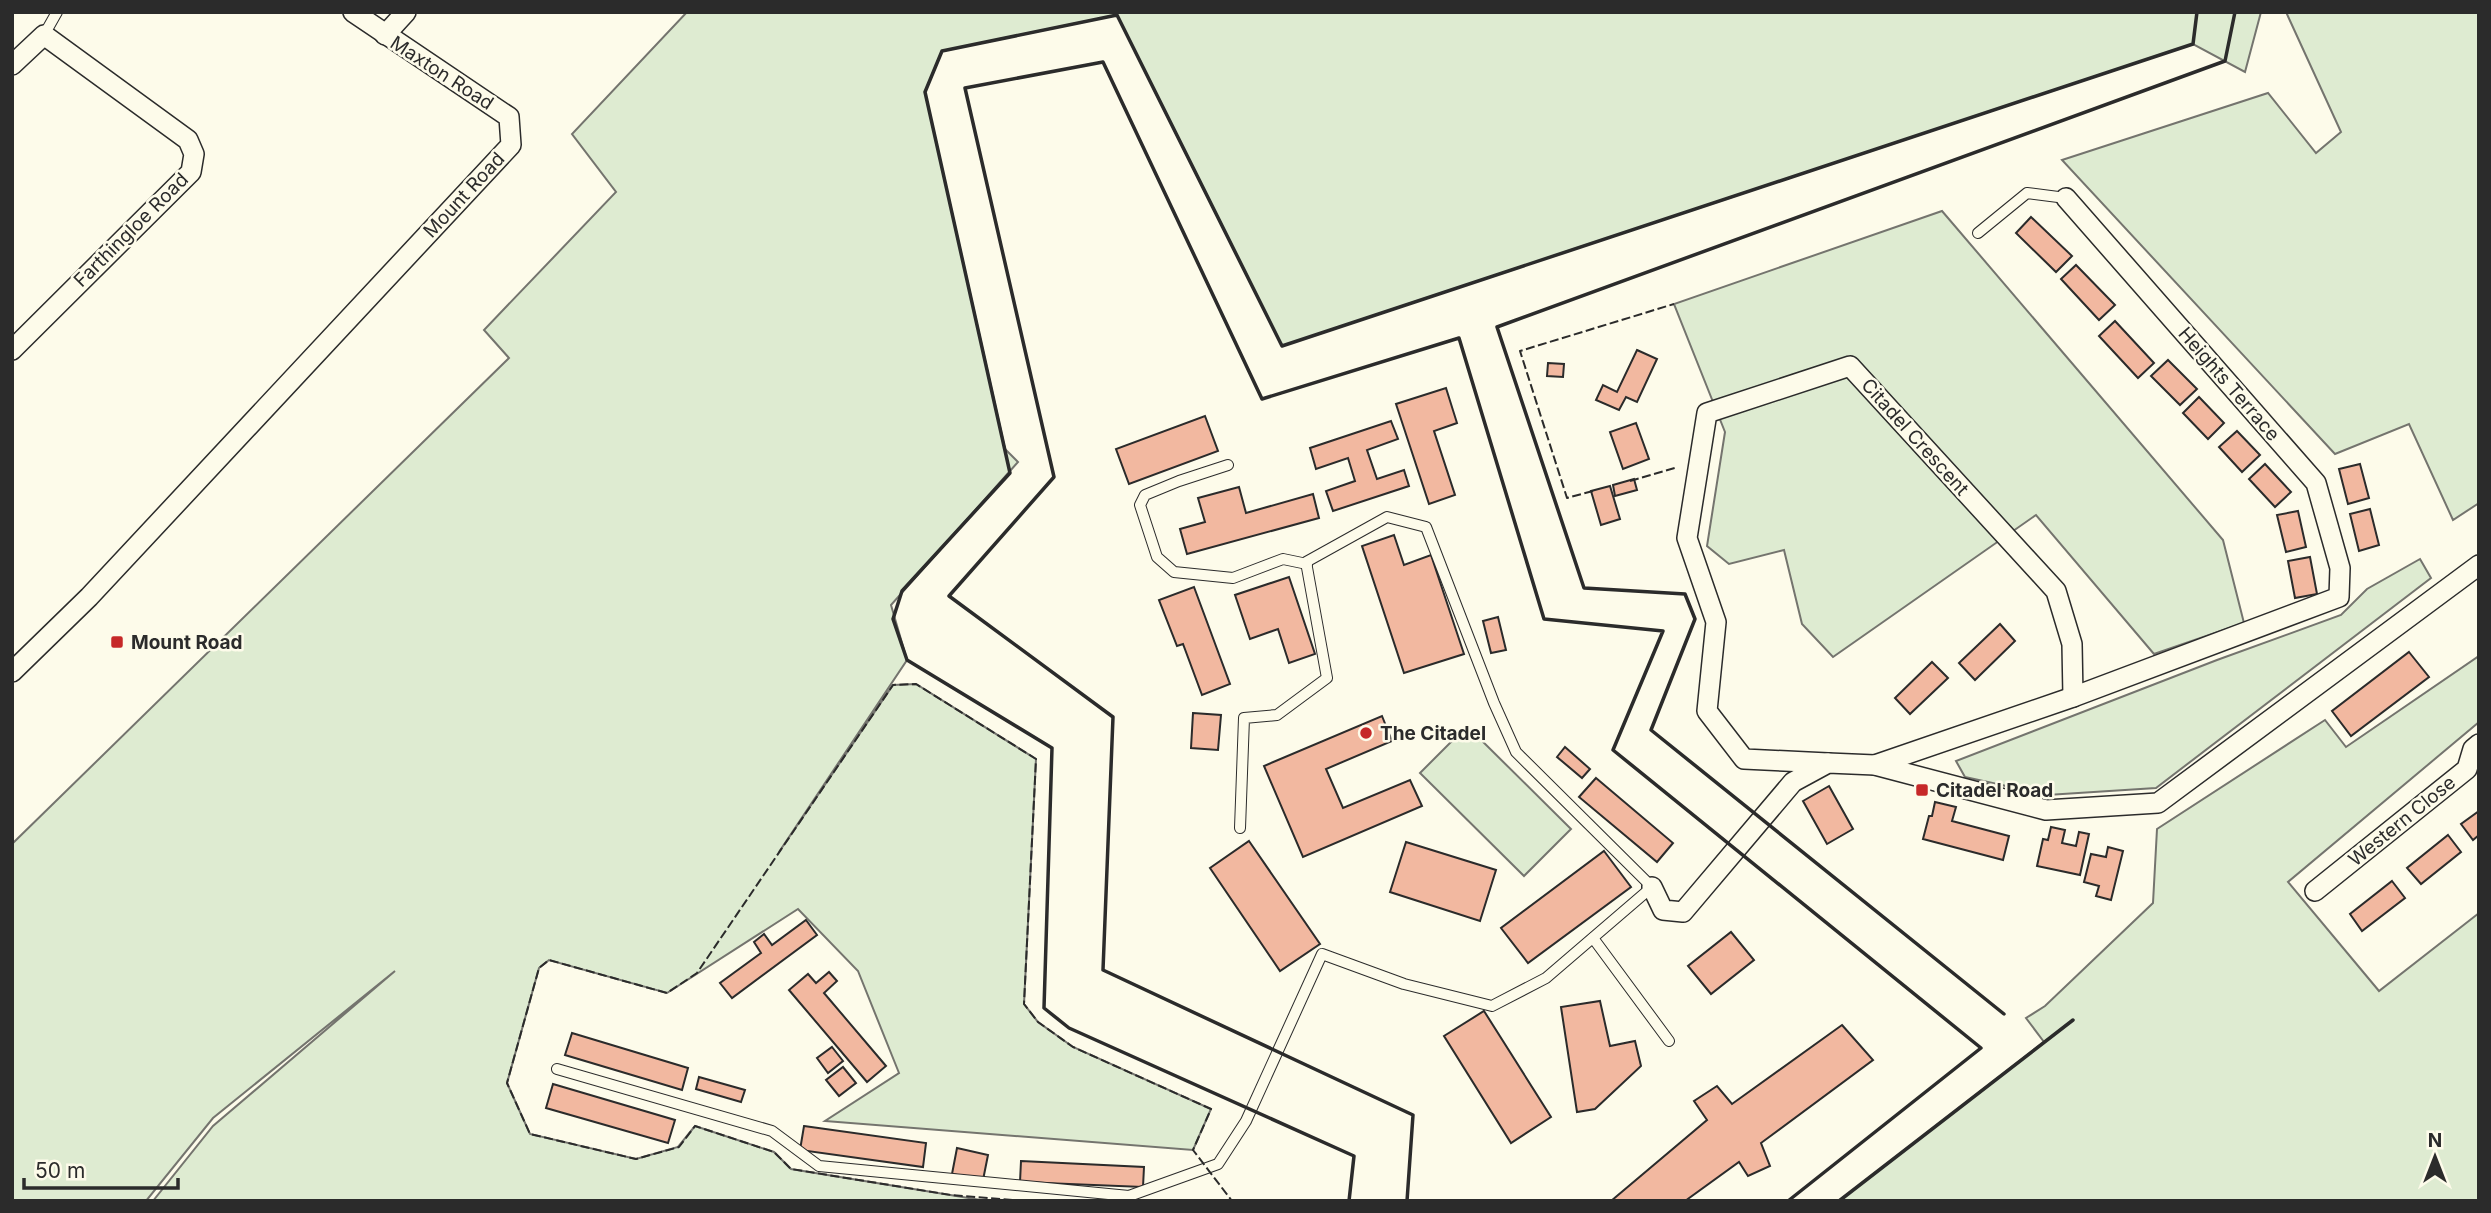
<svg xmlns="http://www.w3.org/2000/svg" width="2491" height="1213" viewBox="0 0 2491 1213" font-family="Inter,sans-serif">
<rect width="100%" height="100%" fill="#fdfbea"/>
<g fill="#deebd1" stroke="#74746e" stroke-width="2">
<polygon points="687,12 2261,12 2245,72 2193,44 1282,346 1117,15 942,51 925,92 1005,449 1018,462 891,605 907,660 779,852 893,685 916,684 1036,759 1024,1004 1038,1022 1073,1047 1211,1109 1193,1150 825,1121 899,1073 858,971 798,909 667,993 549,960 539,968 507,1083 530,1134 636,1159 678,1147 695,1126 774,1152 791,1169 987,1201 153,1201 213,1126 395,971 213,1118 146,1201 12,1201 12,844 509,358 484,330 616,192 572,134"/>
<polygon points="2286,12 2479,12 2479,503 2453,520 2409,424 2335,454 2062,160 2268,93 2316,153 2341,132"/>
<polygon points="1942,211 2223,540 2244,623 2154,654 2036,515 1833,657 1802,624 1784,550 1729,564 1707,546 1725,432 1674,304"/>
<polygon points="2420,559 2431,578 2156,788 2047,795 1965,777 1956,761 2217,660 2341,615 2367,589"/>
<polygon points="2479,656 2479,722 2288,882 2379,991 2479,913 2479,1201 1839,1201 2044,1042 2026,1018 2045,1006 2153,903 2157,829 2325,720 2346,747"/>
<polygon points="1467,726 1571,829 1524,876 1420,773"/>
</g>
<g fill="#f2b8a0" stroke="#2b2b2b" stroke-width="2">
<polygon points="2031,217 2072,256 2056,272 2016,233"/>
<polygon points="2076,265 2115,305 2099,320 2061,279"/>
<polygon points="2115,321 2154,363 2138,378 2099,336"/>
<polygon points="1637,350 1657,359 1637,402 1626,397 1619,410 1596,400 1603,385 1617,392"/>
<polygon points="2168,360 2197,389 2180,405 2151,376"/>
<polygon points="1548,363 1564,364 1563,377 1547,376"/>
<polygon points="1446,388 1457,423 1434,431 1455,495 1429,504 1396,404"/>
<polygon points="2199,397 2224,423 2208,439 2183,413"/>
<polygon points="1205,416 1218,451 1129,484 1116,449"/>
<polygon points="1391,421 1398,439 1367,450 1377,479 1404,470 1409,486 1333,511 1326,491 1355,481 1348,458 1316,469 1310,448"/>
<polygon points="1636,423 1649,459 1623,469 1610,432"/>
<polygon points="2237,431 2260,455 2242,472 2219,447"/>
<polygon points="2265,464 2291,492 2275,507 2249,479"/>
<polygon points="2360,464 2369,498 2348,504 2339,469"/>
<polygon points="1634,479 1637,490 1615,496 1613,485"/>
<polygon points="1610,486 1620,519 1601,525 1591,491"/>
<polygon points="1239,487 1246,513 1313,494 1319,518 1187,554 1180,529 1205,522 1198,498"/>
<polygon points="2370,509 2379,545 2359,551 2350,514"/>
<polygon points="2298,511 2306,547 2286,552 2277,515"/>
<polygon points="1394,535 1404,565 1431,555 1464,654 1404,673 1362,546"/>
<polygon points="2310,557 2317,594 2295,598 2288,561"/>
<polygon points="1289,577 1315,654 1289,663 1278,629 1250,639 1235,595"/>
<polygon points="1194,587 1230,684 1202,695 1183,644 1177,646 1159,600"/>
<polygon points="1498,617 1506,650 1491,653 1483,621"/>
<polygon points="2000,624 2015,641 1975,680 1959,663"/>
<polygon points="2409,652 2429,677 2351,736 2332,711"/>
<polygon points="1932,662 1948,678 1910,714 1895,698"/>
<polygon points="1193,713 1221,715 1218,750 1191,748"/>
<polygon points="1382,716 1392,741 1326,769 1343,808 1410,780 1422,806 1303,857 1264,766"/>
<polygon points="1565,747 1590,769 1582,778 1557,757"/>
<polygon points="1596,778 1673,843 1657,862 1579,797"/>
<polygon points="1829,786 1853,829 1827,844 1803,801"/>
<polygon points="1935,802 1956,807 1952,821 2009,836 2003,860 1923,839 1929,816 1932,816"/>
<polygon points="2479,811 2479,835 2473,840 2461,824"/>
<polygon points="2051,827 2065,830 2062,843 2076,846 2079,832 2089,834 2080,875 2037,866 2043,839 2048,840"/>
<polygon points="2448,835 2461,852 2421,884 2407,868"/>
<polygon points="1249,841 1320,944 1280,971 1210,868"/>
<polygon points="1406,842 1496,870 1480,921 1390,892"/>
<polygon points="2108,847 2123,851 2111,900 2096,896 2099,886 2084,882 2091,854 2106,857"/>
<polygon points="1604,851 1631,887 1528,963 1501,928"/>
<polygon points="2392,881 2405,898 2362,931 2350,914"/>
<polygon points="806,920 817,935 732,998 720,983 761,953 754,942 764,934 772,945"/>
<polygon points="1731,932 1754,960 1711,994 1688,966"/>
<polygon points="829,972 837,981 824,993 886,1066 867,1082 789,990 808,974 816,983"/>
<polygon points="1600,1001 1610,1046 1635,1041 1641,1066 1595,1109 1577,1112 1561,1007"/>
<polygon points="1484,1011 1551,1117 1511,1143 1444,1036"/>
<polygon points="1842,1025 1873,1060 1761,1143 1770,1166 1748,1176 1739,1162 1685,1201 1611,1201 1707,1120 1694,1101 1717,1086 1732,1104"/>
<polygon points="572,1033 688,1068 682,1090 565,1055"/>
<polygon points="832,1047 843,1061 828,1073 817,1058"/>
<polygon points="843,1067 856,1083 839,1096 826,1080"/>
<polygon points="699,1077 745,1090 741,1102 696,1089"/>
<polygon points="553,1084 675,1120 668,1143 546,1108"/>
<polygon points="804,1126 926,1143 923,1167 800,1150"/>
<polygon points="957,1148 988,1155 983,1180 952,1174"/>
<polygon points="1021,1161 1144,1167 1143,1187 1020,1182"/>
</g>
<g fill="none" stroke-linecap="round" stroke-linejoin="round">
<g stroke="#2b2b2b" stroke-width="12">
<g id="lane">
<polyline points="44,35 57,12"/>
<polyline points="1978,233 2027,193 2066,198"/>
<polyline points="1228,465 1179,481 1145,495 1140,505 1157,557 1174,572 1233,578 1283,559 1307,564"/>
<polyline points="1593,938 1669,1041"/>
<polyline points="557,1069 772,1131 819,1166 1129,1196 1218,1164 1246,1121 1322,954 1404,984 1492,1006 1546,978 1652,887 1516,752 1494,703 1426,527 1387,517 1306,562 1327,678 1277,715 1244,718 1240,828"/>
</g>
</g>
<g stroke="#2b2b2b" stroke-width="22">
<g id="street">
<polyline points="385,35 406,12"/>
<polyline points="12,65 44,35 188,140 194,154 191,172 12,350"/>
<polyline points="12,672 89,597 511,145 509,117 353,12"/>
<polyline points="1828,763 1744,759 1707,711 1716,622 1687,538 1707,413 1850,366 2056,591 2072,644 2073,697"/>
<polyline points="1875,765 2073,697 2339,597 2340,568 2316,483 2066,198"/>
<polyline points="1652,887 1663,910 1683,912 1793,782 1828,763 1875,765 2046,810 2158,803 2479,565"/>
<polyline points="2315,891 2467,769 2473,749 2479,744"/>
</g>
</g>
<use href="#lane" stroke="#fdfbea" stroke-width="10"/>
<use href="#street" stroke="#fdfbea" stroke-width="19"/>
<g stroke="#2b2b2b" stroke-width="2" stroke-dasharray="9 3.5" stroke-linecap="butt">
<polyline points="1630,481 1678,467"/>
<polyline points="1593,491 1567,498 1520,351 1674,304"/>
<polyline points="1025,1201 951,1195 791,1169 774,1152 695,1126 679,1147 636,1159 530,1134 507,1083 539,968 549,960 667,993 697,973 893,685 916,684 1036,759 1024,1004 1038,1022 1073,1047 1211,1109 1193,1150 1232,1201"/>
</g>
<g stroke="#2b2b2b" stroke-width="3.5">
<polyline points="2004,1014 1651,730 1695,619 1685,594 1584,588 1497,327 2225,61 2235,12"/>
<polyline points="1349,1201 1354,1156 1069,1028 1044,1008 1052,748 907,660 893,619 902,591 1010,473 925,92 942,51 1117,15 1282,346 2193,44 2197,12"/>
<polyline points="1407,1201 1413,1115 1103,970 1113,717 949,596 1054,477 965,88 1103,62 1262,399 1459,338 1544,619 1663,631 1613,750 1981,1048 1788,1201"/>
<polyline points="1839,1201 2073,1020"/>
</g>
</g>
<g fill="#c62828" stroke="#fdfbea" stroke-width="2.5">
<rect x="110" y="635" width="14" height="14" rx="3.5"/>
<circle cx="1366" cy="733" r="7"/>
<rect x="1915" y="783" width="14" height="14" rx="3.5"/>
</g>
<g text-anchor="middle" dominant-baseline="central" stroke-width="5" stroke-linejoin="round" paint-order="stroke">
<g font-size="19" fill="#2b2b2b" stroke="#fdfbea">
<text transform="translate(442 73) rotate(33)">Maxton Road</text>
<text transform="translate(464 195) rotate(-47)">Mount Road</text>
<text transform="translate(131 230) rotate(-45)">Farthingloe Road</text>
<text transform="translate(2229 384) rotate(49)">Heights Terrace</text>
<text transform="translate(1915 437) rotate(48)">Citadel Crescent</text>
<text transform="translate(2402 821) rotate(-39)">Western Close</text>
</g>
<g font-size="19" font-weight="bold" fill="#2b2b2b" stroke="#fdfbea" text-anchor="start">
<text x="131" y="642">Mount Road</text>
<text x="1380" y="733">The Citadel</text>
<text x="1936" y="790">Citadel Road</text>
</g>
</g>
<rect width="2491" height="1213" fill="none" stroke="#2b2b2b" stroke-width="28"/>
<g transform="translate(2435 1157)" stroke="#fdfbea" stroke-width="5" paint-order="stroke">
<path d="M0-5L12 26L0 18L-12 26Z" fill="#2b2b2b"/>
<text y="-10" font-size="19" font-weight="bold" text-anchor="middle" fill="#2b2b2b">N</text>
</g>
<path d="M24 1178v10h154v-10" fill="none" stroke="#2b2b2b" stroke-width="3.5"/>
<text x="35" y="1178" font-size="21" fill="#2b2b2b" stroke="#fdfbea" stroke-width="5" paint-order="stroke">50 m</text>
</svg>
